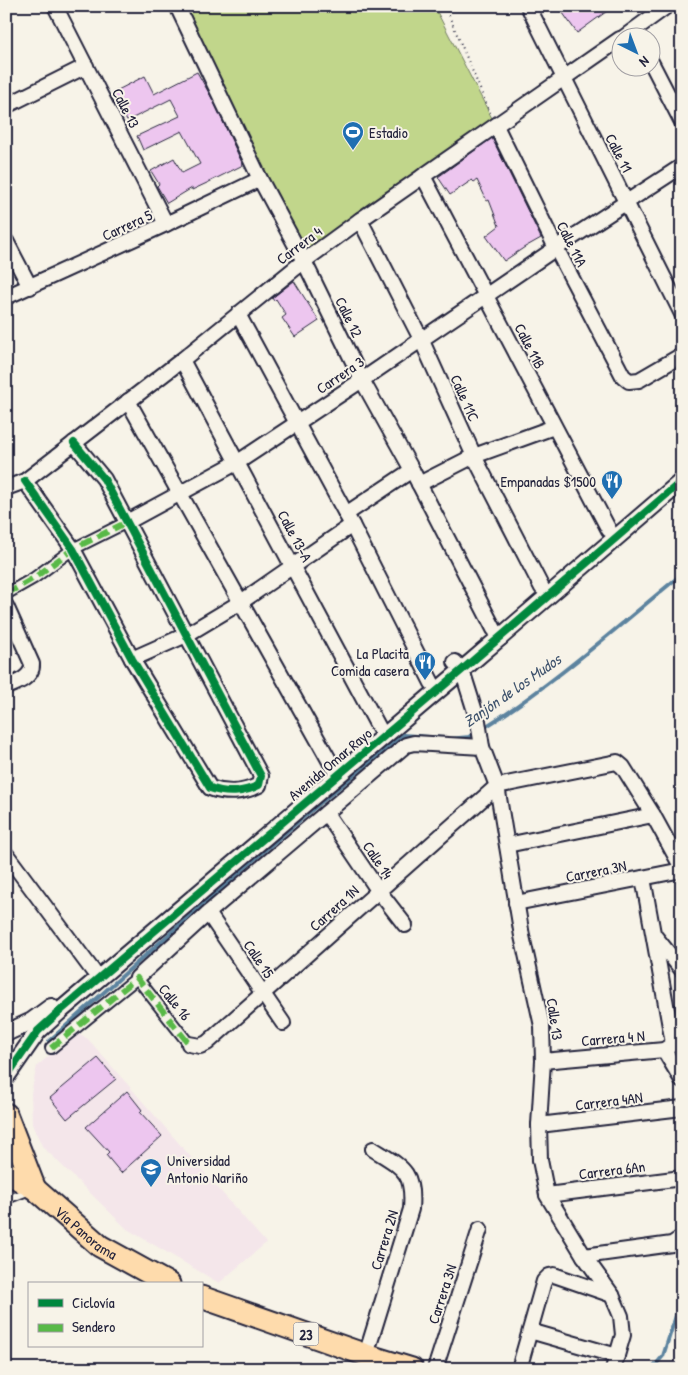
<svg xmlns="http://www.w3.org/2000/svg" width="688" height="1375" viewBox="0 0 688 1375" font-family="'Patrick Hand',sans-serif">
<rect width="100%" height="100%" fill="#f7f3e8"/>
<filter id="ink" filterUnits="userSpaceOnUse"><feTurbulence type="fractalNoise" baseFrequency=".02" numOctaves="2"/><feDisplacementMap in="SourceGraphic" scale="10" xChannelSelector="R" yChannelSelector="G"/><feConvolveMatrix kernelMatrix="1 2 1 2 8 2 1 2 1" color-interpolation-filters="sRGB"/></filter>
<g filter="url(#ink)">
<polygon fill="#f4e6ea" points="77,1032 88,1039 266,1243 219,1283 127,1229 42,1146 32,1122 31,1093 37,1066"/>
<polygon fill="#c1d68b" stroke="#727c63" points="177,6 434,6 496,126 304,261"/>
<g fill="none" stroke-linecap="round" stroke-linejoin="round">
<g stroke="#5c839f" stroke-width="4">
<path d="M482 729C554 684 617 627 682 574"/>
<polyline points="450,739 469,737 476,732"/>
<path d="M49 1041C166 938 281 832 403 735L443 738"/>
<polyline points="652,1369 663,1356 682,1297"/>
</g>
</g>
<g fill="#edc6ef" stroke="#22223b">
<polygon points="558,6 614,6 577,33"/>
<polygon points="197,72 213,100 243,165 209,182 192,190 192,188 167,203 157,186 159,184 151,171 174,158 182,173 200,164 182,131 143,150 137,136 180,116 171,99 127,121 112,93 145,76 154,94"/>
<polygon points="492,138 541,238 525,247 504,261 486,236 499,226 489,200 487,201 477,180 474,182 472,180 450,195 438,177"/>
<polygon points="294,281 319,321 295,337 282,318 286,315 276,299 274,301 272,298"/>
<polygon points="98,1058 116,1079 67,1119 50,1098"/>
<polygon points="127,1091 142,1110 140,1112 162,1136 121,1173 106,1155 109,1152 86,1127"/>
</g>
<g fill="none" stroke-linecap="round" stroke-linejoin="round">
<g stroke="#22223b" stroke-width="11">
<polyline id="service" points="6,1200 29,1191"/>
</g>
<g stroke="#22223b" stroke-width="14">
<g id="pedestrian">
<polyline points="6,594 34,578 73,549 127,522"/>
<polyline points="51,1048 137,978 189,1044"/>
</g>
</g>
<g stroke="#22223b" stroke-width="18">
<g id="minor">
<polyline points="55,6 166,224"/>
<polyline points="177,6 260,179 304,261 362,380 412,470 494,629 501,638"/>
<polyline points="528,6 682,314"/>
<polyline points="623,38 667,6"/>
<polyline points="650,60 682,122"/>
<polyline points="6,106 86,66"/>
<polyline points="496,126 556,248 623,376 629,381 639,380 682,355"/>
<polyline points="423,176 609,530"/>
<polyline points="360,220 421,339 474,456 542,588"/>
<polyline points="6,241 30,287"/>
<polyline points="6,297 166,224 260,179"/>
<polyline points="238,314 352,525 432,683"/>
<polyline points="182,360 379,728"/>
<polyline points="128,401 333,767"/>
<path d="M25 481 73 549 132 659 210 788C226 794 244 793 259 785L261 776 104 479 74 443"/>
<polyline points="419,484 474,456 554,427"/>
<polyline points="6,488 25,481 182,360 304,261 360,220 620,39"/>
<polyline points="346,514 412,470"/>
<polyline points="127,522 238,462 362,380 556,248 682,166"/>
<path d="M6 606 32 664C33 677 17 683 6 687"/>
<polyline points="132,659 186,635 241,602 352,525"/>
<polyline points="455,662 462,670 478,721 482,747 497,786 522,936 542,1026 543,1061 539,1125 540,1160 547,1195 584,1256 612,1295 621,1316 623,1335 613,1369"/>
<polyline points="326,813 378,890 405,925"/>
<polyline points="507,845 653,815 682,868"/>
<polyline points="6,854 93,971"/>
<polyline points="643,878 673,1043"/>
<polyline points="516,903 682,870"/>
<polyline points="208,913 283,1023"/>
<polyline points="654,935 682,970"/>
<polyline points="137,978 208,913 406,745 414,743 482,747"/>
<polyline points="189,1044 200,1046 207,1043 497,786 617,762 623,767 653,815"/>
<polyline points="664,1050 682,1080"/>
<polyline points="543,1061 664,1050 681,1038"/>
<polyline points="539,1125 682,1108"/>
<polyline points="547,1195 682,1178"/>
<polyline points="584,1256 672,1244 682,1237"/>
<polyline points="530,1331 617,1356"/>
<path d="M366 1355 411 1209C414 1171 403 1168 373 1149"/>
<polyline points="435,1369 480,1229"/>
<polyline points="519,1369 544,1281 549,1276 554,1275 612,1295"/>
</g>
</g>
<g stroke="#22223b" stroke-width="20">
<g id="tertiary">
<polyline points="6,1033 32,1021 51,1007"/>
<polyline points="6,1077 38,1031 60,1011 462,670 682,481"/>
</g>
</g>
<g stroke="#22223b" stroke-width="25">
<g id="primary">
<polyline points="6,1114 35,1189"/>
<path id="s1" d="M6 1172 35 1189 100 1246 169 1284"/>
<polyline points="201,1297 366,1355 412,1369"/>
</g>
</g>
<polyline stroke="#22223b" stroke-width="2" stroke-dasharray="1 4" stroke-linecap="butt" points="445,6 491,115"/>
<use href="#service" stroke="#f7f3e8" stroke-width="7"/>
<use href="#pedestrian" stroke="#f7f3e8" stroke-width="10"/>
<use href="#minor" stroke="#f7f3e8" stroke-width="14"/>
<use href="#tertiary" stroke="#f7f3e8" stroke-width="16"/>
<use href="#primary" stroke="#fedbac" stroke-width="21"/>
<g stroke="#58b947" stroke-width="6" stroke-dasharray="12 6" stroke-linecap="butt">
<polyline points="6,594 34,578 73,549 127,522"/>
<polyline points="51,1048 137,978 189,1044"/>
</g>
<g stroke="#f7f3e8" stroke-width="11">
<g id="cycleway">
<path d="M25 481 73 549 132 659 210 788C226 794 244 793 259 785L261 776 104 479 74 443"/>
<polyline points="6,1077 38,1031 60,1011 462,670 682,481"/>
</g>
</g>
<use href="#cycleway" stroke="#00873e" stroke-width="8"/>
</g>
</g>
<defs>
<g id="stadium-pin" transform="scale(1.125)"><path d="M0 17L-7.5 6A9.5 9.5 0 1 1 7.5 6Z" fill="#1f6fb2" stroke="#f7f3e8"/><path d="M0-5a6.5 5 0 1 0 0 10a6.5 5 0 1 0 0-10ZM-3.5-1.8h7v3.6h-7Z" fill="#fff"/></g>
<g id="restaurant-pin" transform="scale(1.125)"><path d="M0 17L-7.5 6A9.5 9.5 0 1 1 7.5 6Z" fill="#1f6fb2" stroke="#f7f3e8"/><path d="M-5-6h1v4h1v-4h1v4h1v-4h1v5L-1.5 .5V6h-2V.5L-5-1ZM5-6V6H3V1.5H1.5Q1.5-4 5-6Z" fill="#fff"/></g>
<g id="university-pin" transform="scale(1.125)"><path d="M0 17L-7.5 6A9.5 9.5 0 1 1 7.5 6Z" fill="#1f6fb2" stroke="#f7f3e8"/><path d="M0-5L7-2L0 1L-7-2ZM-4 1L0 2.5L4 1V4Q0 6-4 4Z" fill="#fff"/></g>
</defs>
<g fill-rule="evenodd">
<use href="#stadium-pin" x="353" y="132"/>
<use href="#restaurant-pin" x="612" y="481"/>
<use href="#restaurant-pin" x="425" y="662"/>
<use href="#university-pin" x="151" y="1169"/>
</g>
<g text-anchor="middle" dominant-baseline="central" stroke-width="4" stroke-linejoin="round" paint-order="stroke">
<rect fill="#f7f3e8" stroke="#62616f" stroke-width="1" x="293.5" y="1322.5" width="25" height="23" rx="4"/>
<g font-size="14" font-weight="bold" fill="#22223b">
<text x="306" y="1334">23</text>
</g>
<g font-size="15" fill="#22223b" stroke="#f7f3e8">
<text transform="translate(126 108) rotate(63)">Calle 13</text>
<text transform="translate(619 153) rotate(63)">Calle 11</text>
<text transform="translate(127 225) rotate(-25)">Carrera 5</text>
<text transform="translate(572 244) rotate(63)">Calle 11A</text>
<text transform="translate(299 245) rotate(-37)">Carrera 4</text>
<text transform="translate(349 317) rotate(64)">Calle 12</text>
<text transform="translate(530 346) rotate(63)">Calle 11B</text>
<text transform="translate(340 375) rotate(-34)">Carrera 3</text>
<text transform="translate(465 398) rotate(66)">Calle 11C</text>
<text transform="translate(295 536) rotate(62)">Calle 13-A</text>
<text transform="translate(330 764) rotate(-40)">Avenida Omar Rayo</text>
<text transform="translate(378 860) rotate(56)">Calle 14</text>
<text transform="translate(596 871) rotate(-11)">Carrera 3N</text>
<text transform="translate(334 908) rotate(-42)">Carrera 1N</text>
<text transform="translate(259 959) rotate(56)">Calle 15</text>
<text transform="translate(175 1002) rotate(51)">Calle 16</text>
<text transform="translate(555 1019) rotate(82)">Calle 13</text>
<text transform="translate(613 1038) rotate(-5)">Carrera 4 N</text>
<text transform="translate(609 1101) rotate(-7)">Carrera 4AN</text>
<text transform="translate(612 1170) rotate(-7)">Carrera 6An</text>
<text stroke="none"><textPath href="#s1" startOffset="101">Vía Panorama</textPath></text>
<text transform="translate(384 1240) rotate(-73)">Carrera 2N</text>
<text transform="translate(442 1294) rotate(-72)">Carrera 3N</text>
</g>
<g font-size="15" fill="#22223b" stroke="#f7f3e8" text-anchor="start">
<text x="369" y="132">Estadio</text>
<text x="596" y="481" text-anchor="end">Empanadas $1500</text>
<text x="409" y="653" text-anchor="end">La Placita<tspan x="409" dy="17">Comida casera</tspan></text>
<text x="167" y="1160">Universidad<tspan x="167" dy="17">Antonio Nariño</tspan></text>
</g>
<g font-size="16" font-style="italic" fill="#3f536d" stroke="#f7f3e8">
<text transform="translate(512 690) rotate(-35)">Zanjón de los Mudos</text>
</g>
</g>
<rect width="688" height="1375" fill="none" stroke="#f7f3e8" stroke-width="25"/>
<rect x="12" y="12" width="663" height="1350" fill="none" stroke="#22223b" stroke-width="2" filter="url(#ink)"/>
<rect x="28" y="1282" width="175" height="65" fill="#f7f3e8" stroke="#a29fa3"/>
<rect x="38" y="1299" width="25" height="8" fill="#00873e" stroke="#a29fa3"/>
<text x="72" y="1308" font-size="15" fill="#22223b">Ciclovía</text>
<rect x="38" y="1324" width="25" height="8" fill="#58b947" stroke="#a29fa3"/>
<text x="72" y="1332" font-size="15" fill="#22223b">Sendero</text>
<g transform="translate(636 52) rotate(138)"><circle r="24" fill="#f7f3e8" stroke="#a29fa3"/>
<path d="M0-4L9 19L0 12L-9 19Z" fill="#1f6fb2"/>
<text y="-8" font-size="14" font-weight="bold" text-anchor="middle" fill="#22223b">N</text>
</g>
</svg>
